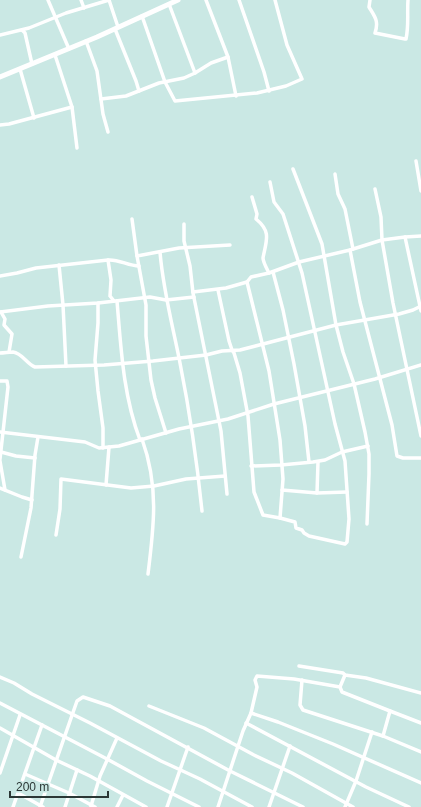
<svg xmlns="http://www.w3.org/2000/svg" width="421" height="807" viewBox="0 0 421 807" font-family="Helvetica,sans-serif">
<rect width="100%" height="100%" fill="#cae8e4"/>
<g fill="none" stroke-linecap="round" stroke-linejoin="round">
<g stroke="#fff" stroke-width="3.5">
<polyline points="48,0 69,49"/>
<polyline points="81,0 84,8"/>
<polyline points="109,0 118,27"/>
<polyline points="206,0 228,57 236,96"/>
<polyline points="239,0 264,72 269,91"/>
<path d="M370 0 369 7C375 17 379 21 375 33L405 39H406C409 26 407 13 408 0"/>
<polyline points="169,4 195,73"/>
<polyline points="142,16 165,82 175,101 257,93 286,86 302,79 287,45 275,0"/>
<polyline points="115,29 136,81 139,91"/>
<polyline points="22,30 25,33 32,64"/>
<polyline points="0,35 29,28 66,13 109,0"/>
<polyline points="86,41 97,71 103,114 108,132"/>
<polyline points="55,55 72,107 77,148"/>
<polyline points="20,69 34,118"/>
<polyline points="101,99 126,96 159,83 184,78 195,73 211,63 228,57"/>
<polyline points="0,125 9,124 72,107"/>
<polyline points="416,161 421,191"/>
<polyline points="293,169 322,244 336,325 343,352 354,384 365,432 369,454 369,474 367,524"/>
<polyline points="335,174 338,194 345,209 353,249"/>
<polyline points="270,182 274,202 283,214 302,273 335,424 345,461 349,519 347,542 345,544 309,536 304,533 302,530 296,528 295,522 280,518"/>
<polyline points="375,189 381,217 382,240 393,303 421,436"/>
<path d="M252 197 257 214 256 219C272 232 266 241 263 258 263 262 267 269 269 273"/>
<polyline points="132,219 137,256 146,305 146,336 151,380 155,398 166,433"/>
<polyline points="184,224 184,241 190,266 193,293 221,431 227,494"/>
<polyline points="405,237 421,236"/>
<polyline points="350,250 360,302 392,425 397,456 403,458 421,458"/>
<path d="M160 252C163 290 173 327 180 363 190 413 197 462 202 511"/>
<polyline points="137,256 179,248 230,245"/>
<polyline points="108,260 111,280 110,296 114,301"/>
<polyline points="59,265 63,305 66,366"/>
<polyline points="273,272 283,310 294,364 305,426 309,462"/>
<path d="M0 276 17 273 36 268 108 260C119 259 128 266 139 266"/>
<polyline points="218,290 229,341 232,350 234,353 240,373 248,416 254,492 263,515 280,518 283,479 280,440 269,371 247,282"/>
<polyline points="193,292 226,288 247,282 251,277 269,273 299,262 350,250 382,240 405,237 421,311"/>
<path d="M117 301C121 348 123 395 140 440"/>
<polyline points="98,303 98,323 95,360 98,391 103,428 103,448"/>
<polyline points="0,312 48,306 98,303 150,297 166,300 194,297"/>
<polyline points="1,312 5,319 4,325 12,334 9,352"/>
<path d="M0 353C4 353 9 352 13 352 22 353 27 364 35 367L104 365 153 361 206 355 222 351 240 350 336 325 399 314 413 310 421 306"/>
<polyline points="0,381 7,381 8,387 0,459"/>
<polyline points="0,432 85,442 99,448 119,446 179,429 228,419 274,404 375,379 421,365"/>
<path d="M142 439C159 486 154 526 148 574"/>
<polyline points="1,452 16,456 35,458"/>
<polyline points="0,461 5,490"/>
<polyline points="251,466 281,465 313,462 325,460 342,452 368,446"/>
<polyline points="106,485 109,447"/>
<polyline points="0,488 22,497 32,500"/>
<polyline points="282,490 317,493 347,492"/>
<polyline points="317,493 318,462"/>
<polyline points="56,535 60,509 61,479 131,488 154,486 186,479 225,476"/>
<polyline points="21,557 31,508 35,455 38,437"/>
<polyline points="299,666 343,673 345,675 366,678 421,693"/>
<polyline points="0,677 14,683 32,694 90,723 161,761 200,779 252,807"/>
<polyline points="302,680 300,705 303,710 383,736 421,752"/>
<polyline points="340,687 345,675"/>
<polyline points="0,703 107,759 147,781 199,807"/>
<polyline points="149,706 204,728 254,755 292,773 353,807"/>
<polyline points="251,713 257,687 255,680 257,676 294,679 340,687 342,692 390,711"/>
<polyline points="246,723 366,787 409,807"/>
<polyline points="0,728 56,760 90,776 146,807"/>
<polyline points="383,736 390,711 421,723"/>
<polyline points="0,773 20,715"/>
<polyline points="25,774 69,793 95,807"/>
<polyline points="18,793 43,807"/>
<polyline points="91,806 100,776 117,738"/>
<polyline points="13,807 42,725"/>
<polyline points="40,807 77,701 83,697 110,706 230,771 303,807"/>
<polyline points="65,807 77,770"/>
<polyline points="117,807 123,795"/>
<polyline points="167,807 188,747"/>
<polyline points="218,807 243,731 251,713 278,722 333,744 421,783"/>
<polyline points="269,807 290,746"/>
<polyline points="345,807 356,781 372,732"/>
</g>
<polyline stroke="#fff" stroke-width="5" points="0,77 97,37 178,0"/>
</g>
<path d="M10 791v6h98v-6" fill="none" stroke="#2b3735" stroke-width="2"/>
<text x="16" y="791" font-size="12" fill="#2b3735" stroke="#cae8e4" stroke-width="3" paint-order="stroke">200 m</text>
</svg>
